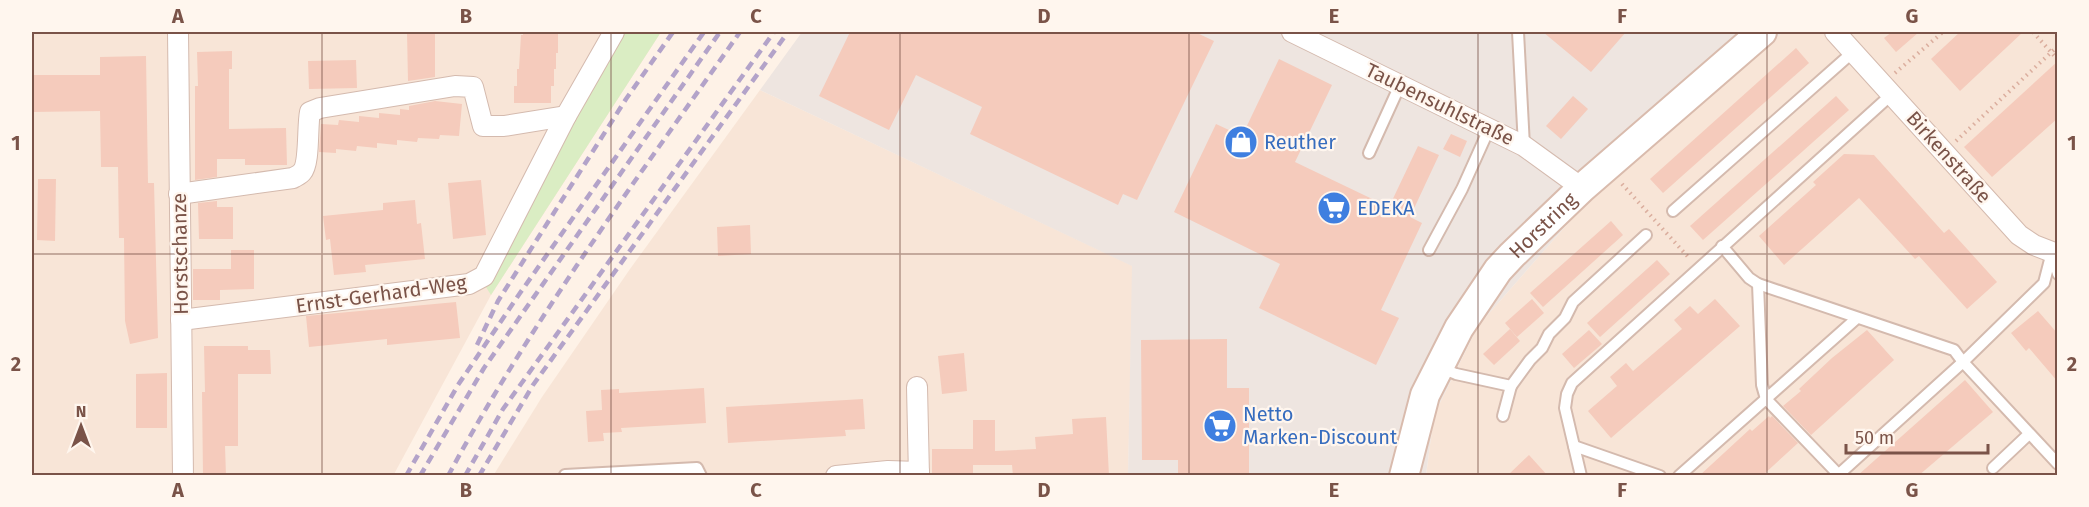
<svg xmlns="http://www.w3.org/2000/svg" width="2089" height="507" viewBox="0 0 2089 507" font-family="'Fira Sans',sans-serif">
<rect width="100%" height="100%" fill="#fef2e7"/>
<g fill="#f8e5d7">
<polygon points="32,32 661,32 491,295 393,476 32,475"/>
<polygon points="1783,32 2057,32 2057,475 1426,476 1434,415 1478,326 1585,204"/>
<polygon points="760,90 1133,266 1128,475 493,476 542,397 630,269"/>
</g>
<polygon fill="#eee5e0" points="802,32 1783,32 1585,204 1478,326 1434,415 1426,475 1128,475 1132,266 760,90"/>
<polygon fill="#daedc3" points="609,32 661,32 491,295 484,284"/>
<g fill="#f5cbbc">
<polygon points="407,32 435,32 435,77 408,81"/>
<polygon points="523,32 558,32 558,53 556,53 556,69 554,69 554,86 551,86 551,103 514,103 514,86 517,86 517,69 519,69 521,35 523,35"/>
<polygon points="850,32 1195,32 1214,41 1137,200 1123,194 1118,205 970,134 982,107 916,75 889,130 819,96"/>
<polygon points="1543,32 1626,32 1591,72"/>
<polygon points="1892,32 1919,32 1896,52 1884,38"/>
<polygon points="1960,32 2023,32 1960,91 1931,59"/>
<polygon points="1796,48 1809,63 1663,193 1650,179"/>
<polygon points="232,51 232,69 229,69 229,129 286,128 287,165 245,165 245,159 217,159 217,177 195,180 195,86 198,86 197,52"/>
<polygon points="146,56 148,183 154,183 158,338 130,344 125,321 124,238 119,238 118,167 101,167 100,111 32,112 32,75 100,75 100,57"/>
<polygon points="1279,59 1332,85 1295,162 1389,207 1418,146 1439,155 1410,217 1422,223 1381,310 1399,318 1376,365 1259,308 1280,264 1174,212 1216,124 1242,136"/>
<polygon points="356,60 357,88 309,89 308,61"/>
<polygon points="2058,61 2058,118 1992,177 1964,147"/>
<polygon points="1573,96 1588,109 1561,139 1546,126"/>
<polygon points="1836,96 1849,110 1703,240 1690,226"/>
<polygon points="435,101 462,104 459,136 440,135 439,139 418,138 417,142 397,140 397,145 377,143 377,148 357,146 356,151 336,149 336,153 319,152 321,124 338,125 339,120 359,122 359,116 379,118 379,113 400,115 400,109 409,110 409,106"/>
<polygon points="1451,134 1467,141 1460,157 1443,149"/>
<polygon points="1844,154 1874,155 1944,233 1949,229 1997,282 1967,309 1919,256 1915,259 1859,198 1784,265 1759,236 1816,185 1813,182"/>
<polygon points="38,179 56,179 55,241 37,240"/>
<polygon points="481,180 486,235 453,239 448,183"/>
<polygon points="415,200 417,224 421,223 425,259 365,265 366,272 334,275 330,239 326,240 323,216 383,210 383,203"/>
<polygon points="217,201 217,207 233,207 233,239 199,239 198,203"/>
<polygon points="1611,221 1623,235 1543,307 1530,293"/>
<polygon points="750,225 751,254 718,256 717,227"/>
<polygon points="231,250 254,250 254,289 220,290 220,300 193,300 193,269 231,269"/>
<polygon points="1657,260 1670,274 1600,337 1587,323"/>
<polygon points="1532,299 1544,313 1517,337 1505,323"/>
<polygon points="1715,299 1740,326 1611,438 1588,411 1617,386 1610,377 1626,363 1633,371 1682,329 1674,320 1690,306 1698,314"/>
<polygon points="456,302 460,338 387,345 387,339 309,347 306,316"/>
<polygon points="2038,311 2058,334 2058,382 2029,348 2026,351 2011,333"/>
<polygon points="1510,329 1520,341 1494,365 1483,354"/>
<polygon points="1589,330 1602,344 1574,368 1562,354"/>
<polygon points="1867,330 1894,360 1811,435 1783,406 1801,391 1799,389 1832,358"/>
<polygon points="1227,339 1227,388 1249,388 1249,473 1178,474 1178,460 1142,460 1141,340"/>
<polygon points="204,346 248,346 248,350 270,350 271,374 238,374 238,446 225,446 226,476 203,476 202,392 205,392"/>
<polygon points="964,353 967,391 942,394 938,356"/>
<polygon points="167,373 167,428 136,428 136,374"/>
<polygon points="1965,380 1993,412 1918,476 1857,476"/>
<polygon points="704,388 706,423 621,428 622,432 603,433 604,441 588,442 586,411 602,410 601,390 619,389 619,393"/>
<polygon points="863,399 865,429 845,430 846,436 728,443 726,407"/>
<polygon points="1769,416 1770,418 1772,416 1798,443 1762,476 1699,476 1750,429 1752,431"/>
<polygon points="1106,417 1109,476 1013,476 1012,465 973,465 973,475 932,475 932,449 973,449 973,420 995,420 995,451 1036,449 1035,437 1073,434 1072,419"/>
<polygon points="1529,455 1548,476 1507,476"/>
</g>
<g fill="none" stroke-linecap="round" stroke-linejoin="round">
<g stroke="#d4baae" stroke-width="14">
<g id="lane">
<polyline points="1518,32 1524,146"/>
<polyline points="1369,153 1400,85"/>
<polyline points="1673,211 1853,52"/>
<polyline points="1722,246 1749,278 1758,284 1954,350 1963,362 2044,283 2052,252"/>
<polyline points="1429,250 1462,189 1489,129"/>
<polyline points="2052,255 2058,274"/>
<polyline points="1758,284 1762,385 1766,399 1838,474"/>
<polyline points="1439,367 1456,374 1511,386 1530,360 1542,348 1549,334 1565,318 1573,302 1646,235"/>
<polyline points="1503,416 1511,386"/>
<polyline points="1574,446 1660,476"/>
<polyline points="1993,468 2029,434"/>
<polyline points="565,475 697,468 701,476"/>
<polyline points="1581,476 1565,408 1567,394 1572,383 1892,94"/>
<polyline points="1679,476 1857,318"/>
<polyline points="1837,476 1963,362 2058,464"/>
</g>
</g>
<g stroke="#d4baae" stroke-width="22">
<g id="street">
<polyline points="178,32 183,476"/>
<polyline points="1292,32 1524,146 1582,188"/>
<polyline points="1835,32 2019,235 2034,245 2052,252"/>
<path d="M179 194 293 178C296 176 300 175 302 172 310 163 307 126 310 112L320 108 455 86 473 87 483 126H504L566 116"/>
<polyline points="181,320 469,284 484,276 566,116 614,32"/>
<polyline points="917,387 919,476"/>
<polyline points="836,476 888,471 919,472"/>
</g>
</g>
<g stroke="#d9bbad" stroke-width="32">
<g id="secondary">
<path id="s1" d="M1404 476 1425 395 1459 328 1498 270 1512 255 1582 188 1762 32"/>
</g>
</g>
<g stroke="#dbae9e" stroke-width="4" stroke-dasharray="1.5 4.5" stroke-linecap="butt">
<polyline points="2033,32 2058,60"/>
<polyline points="1895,73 1943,32"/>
<polyline points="1956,141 2058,46"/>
<polyline points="1622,184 1689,258"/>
</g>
<use href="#lane" stroke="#fff" stroke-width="10"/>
<use href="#street" stroke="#fff" stroke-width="20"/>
<use href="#secondary" stroke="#fff" stroke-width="28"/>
<g stroke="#b3a3c9" stroke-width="4.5" stroke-dasharray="9 6" stroke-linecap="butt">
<polyline points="477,345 498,301 626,99 673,32"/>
<polyline points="406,476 458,385 520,293 704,32"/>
<polyline points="420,476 484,368 720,32"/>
<path d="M448 476C532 320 639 176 740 32"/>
<polyline points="465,476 503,409 774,32"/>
<polyline points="479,476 533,385 788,32"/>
</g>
</g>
<path fill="none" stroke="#7a5348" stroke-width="1.5" stroke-opacity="0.55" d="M322 32V476M611 32V476M900 32V476M1189 32V476M1478 32V476M1767 32V476M32 254H2058"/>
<defs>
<g id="shop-disc" transform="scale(1.725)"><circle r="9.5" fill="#3f7fe0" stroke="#fff6ee"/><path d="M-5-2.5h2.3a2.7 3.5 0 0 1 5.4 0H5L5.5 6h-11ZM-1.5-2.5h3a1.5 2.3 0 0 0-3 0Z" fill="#fff"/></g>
<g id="supermarket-disc" transform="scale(1.725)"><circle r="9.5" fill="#3f7fe0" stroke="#fff6ee"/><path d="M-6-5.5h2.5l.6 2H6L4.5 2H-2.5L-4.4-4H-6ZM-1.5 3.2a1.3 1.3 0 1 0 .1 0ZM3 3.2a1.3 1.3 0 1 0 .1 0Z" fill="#fff"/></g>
</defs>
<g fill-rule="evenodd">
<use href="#shop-disc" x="1241" y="142"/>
<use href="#supermarket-disc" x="1334" y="208"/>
<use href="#supermarket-disc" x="1220" y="426"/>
</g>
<g text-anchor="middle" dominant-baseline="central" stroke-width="4.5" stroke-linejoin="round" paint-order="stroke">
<g font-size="20" fill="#7a5348" stroke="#fff6ee">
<text transform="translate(1440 104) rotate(26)">Taubensuhlstraße</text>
<text transform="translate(1949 157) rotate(48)">Birkenstraße</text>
<text stroke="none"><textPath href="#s1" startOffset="292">Horstring</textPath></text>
<text transform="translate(180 254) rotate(-91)">Horstschanze</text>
<text transform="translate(381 294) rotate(-8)">Ernst-Gerhard-Weg</text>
</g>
<g font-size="20" fill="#366cbe" stroke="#fff6ee" text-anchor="start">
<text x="1264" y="142">Reuther</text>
<text x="1357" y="208">EDEKA</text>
<text x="1243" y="414">Netto<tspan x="1243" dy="23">Marken-Discount</tspan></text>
</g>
</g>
<rect width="2089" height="507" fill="none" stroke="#fff6ee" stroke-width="66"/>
<g transform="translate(81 426)" stroke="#fff6ee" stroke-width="4.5" paint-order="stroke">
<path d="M0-4.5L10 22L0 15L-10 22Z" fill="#7a5348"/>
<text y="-9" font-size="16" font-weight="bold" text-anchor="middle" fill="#7a5348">N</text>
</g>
<path d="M1846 444v9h142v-9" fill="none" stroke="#7a5348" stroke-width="3"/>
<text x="1855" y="444" font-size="18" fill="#7a5348" stroke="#fff6ee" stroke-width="4.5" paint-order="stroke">50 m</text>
<rect x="33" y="33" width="2023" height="441" fill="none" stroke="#7a5348" stroke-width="2"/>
<g font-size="20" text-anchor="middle" font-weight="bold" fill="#7a5348">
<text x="178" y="23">A</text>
<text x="466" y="23">B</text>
<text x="756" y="23">C</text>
<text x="1044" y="23">D</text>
<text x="1334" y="23">E</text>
<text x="1622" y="23">F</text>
<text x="1912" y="23">G</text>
<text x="16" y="150">1</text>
<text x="2072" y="150">1</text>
<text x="16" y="371">2</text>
<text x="2072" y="371">2</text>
<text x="178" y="497">A</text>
<text x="466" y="497">B</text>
<text x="756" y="497">C</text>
<text x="1044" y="497">D</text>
<text x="1334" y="497">E</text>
<text x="1622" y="497">F</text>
<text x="1912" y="497">G</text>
</g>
</svg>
